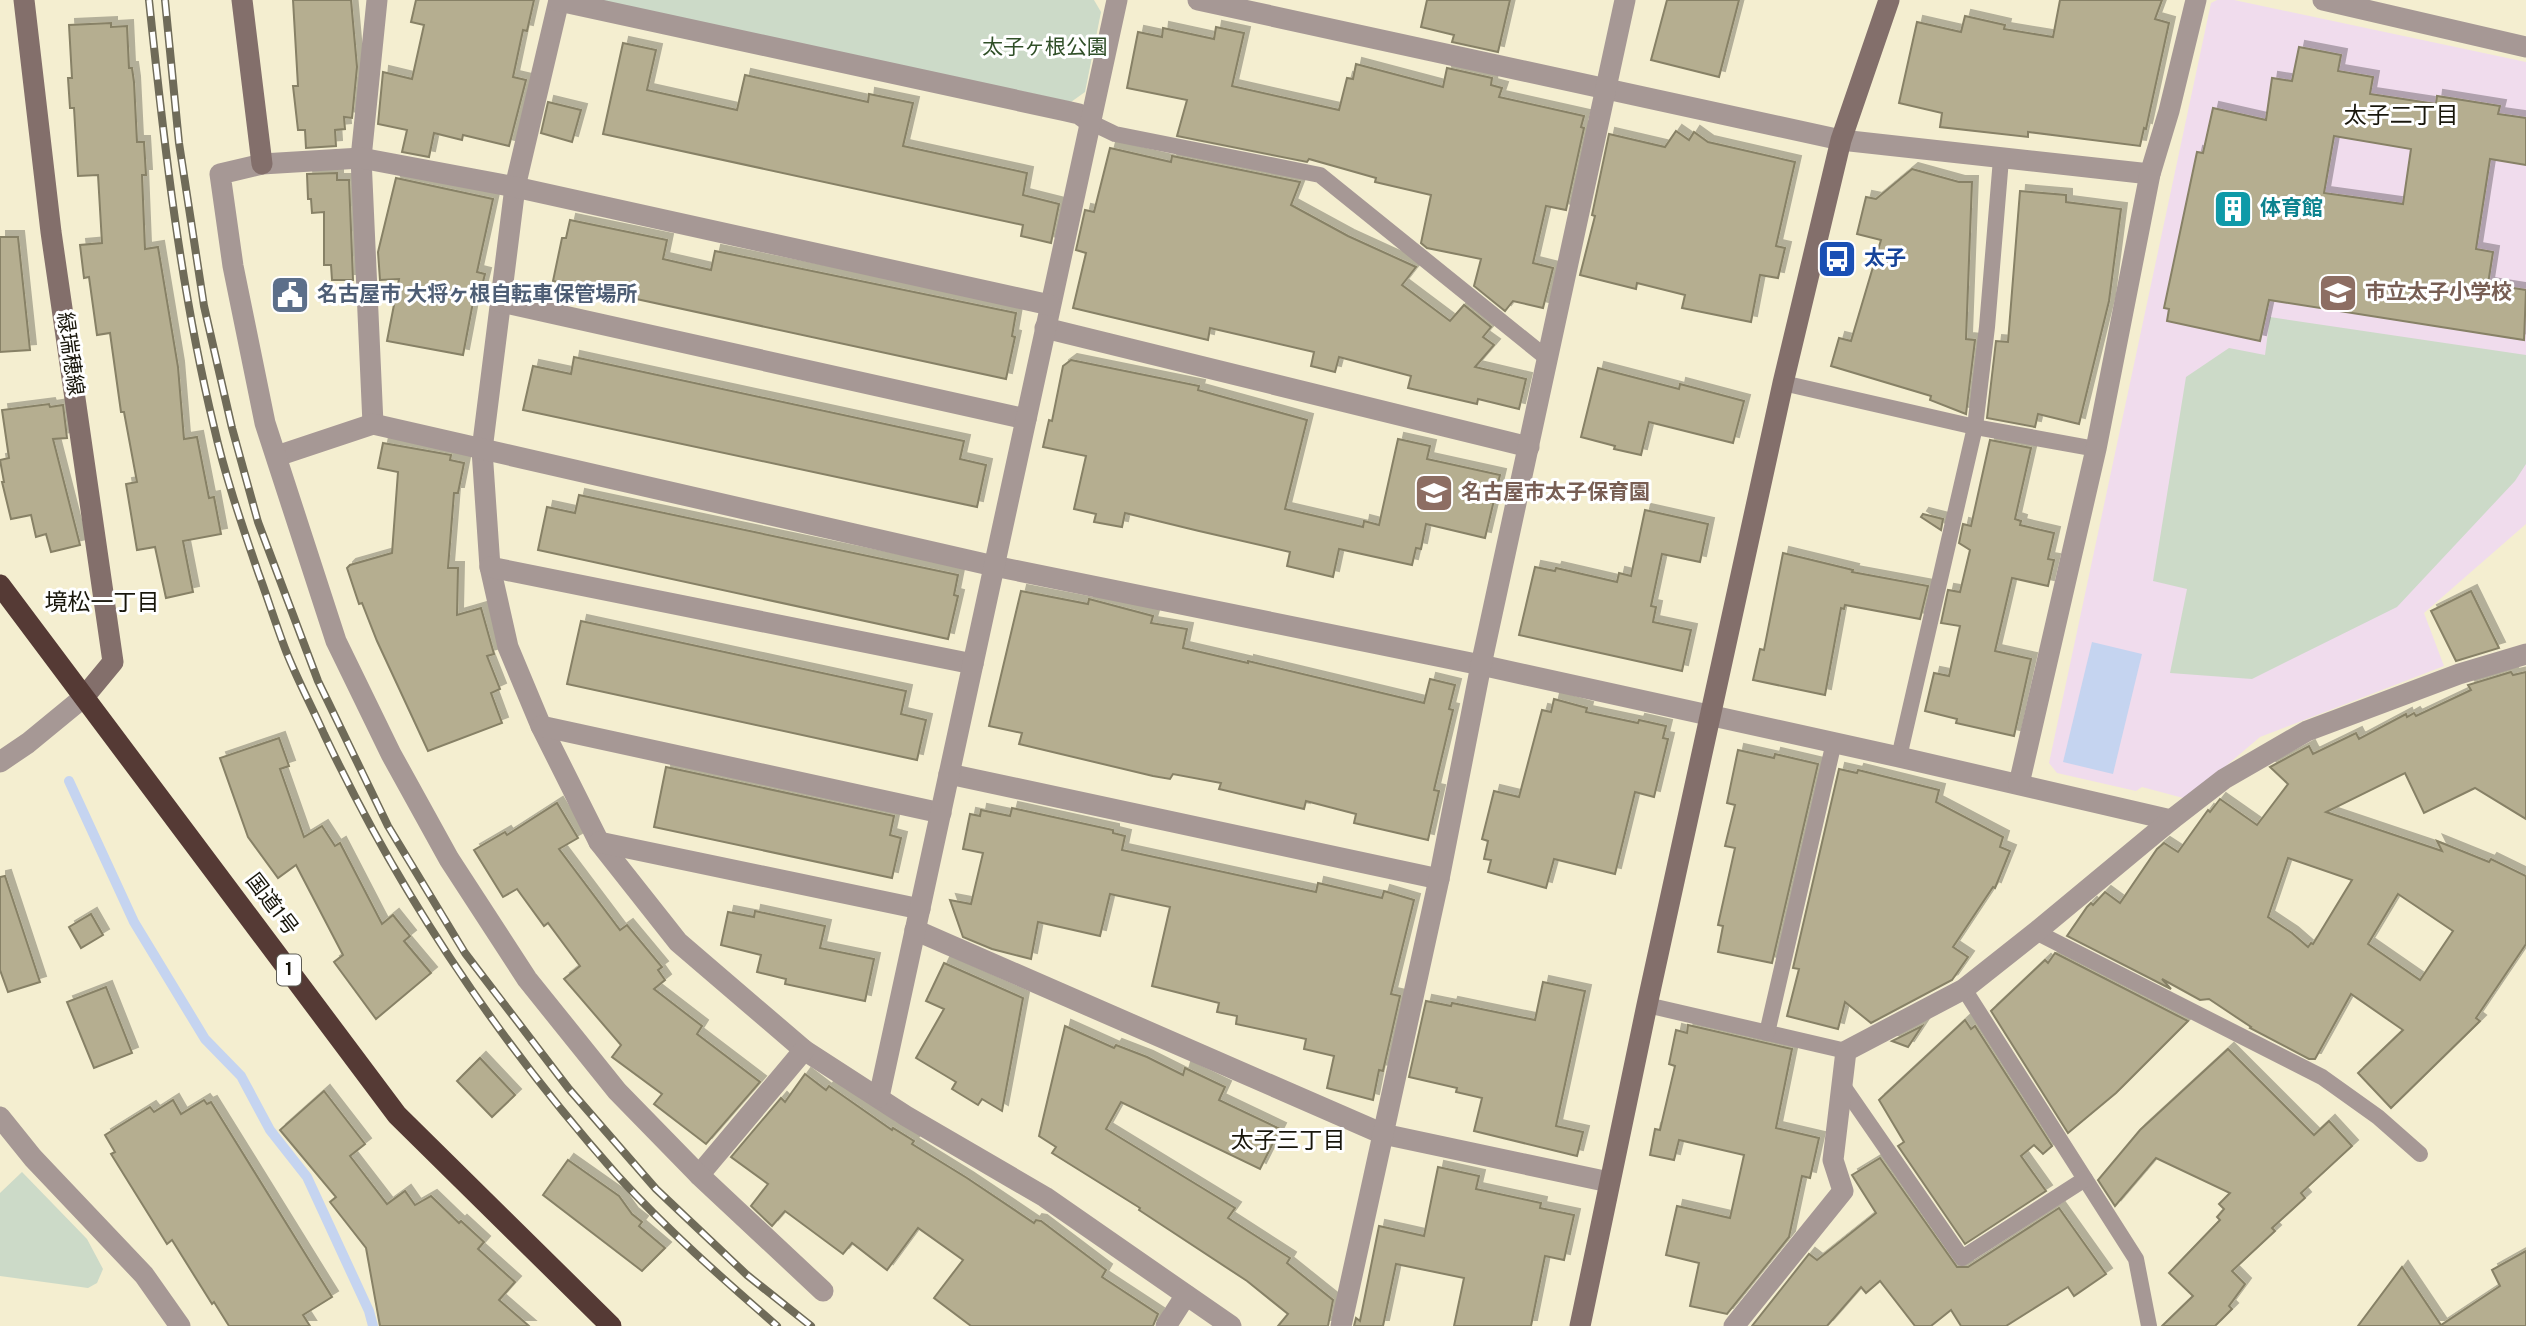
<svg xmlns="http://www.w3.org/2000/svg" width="2526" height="1326" viewBox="0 0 2526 1326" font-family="Overpass,'Noto Sans JP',sans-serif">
<defs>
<filter id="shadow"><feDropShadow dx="6" dy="-6" stdDeviation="0" flood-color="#0004"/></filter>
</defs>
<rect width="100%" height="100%" fill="#f4eed0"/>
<polygon fill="#f0dced" points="2217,0 2234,0 2526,62 2526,524 2424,613 2444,666 2260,737 2187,799 2142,787 2136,791 2057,773 2049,763 2211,3"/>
<g fill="#ccdac8">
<polygon points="599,0 1094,0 1101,12 1085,92 1071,102"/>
<polygon points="2270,317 2526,355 2526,464 2515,481 2397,607 2252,679 2170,673 2187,589 2153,581 2186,377 2229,348 2265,355"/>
<polygon points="22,1172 87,1239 103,1269 97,1283 88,1288 0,1276 0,1193"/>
</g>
<polygon fill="#c5d4f0" points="2092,642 2142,654 2113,774 2063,762"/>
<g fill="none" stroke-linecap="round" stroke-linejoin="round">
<polyline stroke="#c5d4f0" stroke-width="10" points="69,781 134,922 205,1039 241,1076 270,1130 307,1177 369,1311 373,1326"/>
</g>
<g fill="#b5ae90" stroke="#878166" stroke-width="2" fill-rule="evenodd" filter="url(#shadow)">
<polygon points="293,0 351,0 357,67 352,118 344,117 345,129 335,130 336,146 306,148 305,130 298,130 293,86 298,86"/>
<polygon points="416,0 534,0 527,31 523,30 513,77 526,80 509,146 463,135 462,140 434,133 429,157 402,152 407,130 378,124 383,72 412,79 424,25 411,22"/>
<polygon points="1427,0 1510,0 1498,52 1452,42 1454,35 1421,27"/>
<polygon points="1667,0 1739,0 1719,77 1651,60"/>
<polygon points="2060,0 2162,0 2155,19 2169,23 2146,129 2144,128 2140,146 2028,132 2028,137 1940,127 1942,113 1899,103 1917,22 1961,32 1965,16 2005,25 2004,29 2053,37"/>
<polygon points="111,23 111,27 127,26 129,68 132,68 134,82 137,142 144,142 146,175 142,175 145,249 158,247 178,367 184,439 197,437 209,498 214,497 221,534 183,541 193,592 166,598 155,547 137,550 126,484 137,482 124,412 121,412 110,333 97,335 89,277 84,278 80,245 102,243 98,175 78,176 74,108 70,108 68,78 72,78 69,25"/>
<polygon points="1216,27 1244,33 1232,86 1339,110 1347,78 1353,79 1356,64 1443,87 1447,68 1492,78 1491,85 1502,88 1499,97 1584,116 1581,127 1584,128 1566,210 1546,206 1533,263 1553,268 1543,308 1513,301 1505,311 1474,286 1481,259 1427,248 1421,243 1431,195 1375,182 1376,178 1309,159 1307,162 1177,136 1187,100 1127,88 1138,32 1162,37 1163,28 1214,39"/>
<polygon points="623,43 656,50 647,90 737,110 745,75 868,102 869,94 913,103 903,146 1027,173 1023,195 1059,204 1051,243 1021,236 1023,225 603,134"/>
<path d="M2299 47 2341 55 2338 71 2373 77 2370 94 2436 104 2437 96 2500 106 2498 114 2526 118V165L2490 159 2476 249 2493 252 2488 284 2526 290 2524 340 2269 300 2260 341 2167 321 2169 309 2164 308 2197 152 2203 153 2213 108 2266 120 2272 78 2292 81ZM2334 136 2411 149 2403 204 2324 193Z"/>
<polygon points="548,102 581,110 572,142 541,133"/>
<polygon points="1676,131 1689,140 1694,132 1708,142 1795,162 1776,246 1785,248 1778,278 1760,275 1751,322 1682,308 1685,295 1637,283 1636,289 1580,275 1595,216 1592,215 1609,134 1665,147"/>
<polygon points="1110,148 1171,162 1172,156 1300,182 1291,205 1348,236 1416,267 1402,285 1450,321 1464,305 1491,327 1483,337 1494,345 1475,367 1526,379 1519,409 1478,399 1477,404 1408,388 1411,376 1339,357 1335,372 1311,366 1314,352 1210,328 1208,340 1073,308 1086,253 1076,250 1085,210 1094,212"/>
<polygon points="1912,169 1959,182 1972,182 1966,339 1975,340 1966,414 1930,400 1931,396 1831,366 1839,338 1851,341 1881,240 1857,234 1866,197 1876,199"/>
<polygon points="337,173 337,180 349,180 353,280 332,280 331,265 324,265 324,212 312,213 311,199 308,199 307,174"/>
<polygon points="396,178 493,199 477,272 485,274 479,298 474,297 463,355 387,341 399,279 380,280 378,252"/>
<polygon points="2020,191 2066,195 2066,202 2121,209 2109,301 2079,424 2038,414 2035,427 1987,418 1996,341 2008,342"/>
<polygon points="570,220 667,240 663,259 711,270 715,251 1016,313 1012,336 1015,337 1006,379 553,281 562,238 566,238"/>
<polygon points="0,237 18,237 30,350 0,352"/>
<polygon points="574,357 964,441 960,459 986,465 977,507 523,410 533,366 571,374"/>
<polygon points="1071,360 1199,386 1198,390 1307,420 1285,509 1363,527 1364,521 1379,525 1398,439 1430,446 1427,459 1500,475 1485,538 1426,524 1421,549 1416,548 1412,565 1339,549 1333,577 1287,566 1290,552 1199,531 1125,513 1122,527 1094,522 1096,514 1074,509 1086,456 1043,447 1049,420 1052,421 1063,366"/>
<polygon points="1598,368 1679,389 1680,384 1744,401 1733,443 1649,422 1641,455 1614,449 1615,446 1581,437"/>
<polygon points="49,404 50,407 63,405 67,438 53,439 80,545 51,552 46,534 36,537 31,515 11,519 2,482 4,482 0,460 9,458 2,410"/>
<polygon points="1990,440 2031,448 2015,519 2021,521 2020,525 2054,533 2048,559 2054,560 2048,586 2012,578 1995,651 2031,659 2014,736 1956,723 1957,719 1925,711 1934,673 1949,676 1960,626 1941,623 1948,590 1960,592 1970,550 1959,543 1963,524 1971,526"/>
<polygon points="383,443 451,455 450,460 464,463 458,493 454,493 448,568 458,568 457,615 481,608 494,654 487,656 500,689 491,693 502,723 428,751 377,641 362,603 359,604 347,568 350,565 392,553 398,472 378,468"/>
<polygon points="579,495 958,575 954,595 958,596 948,639 538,550 547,507 575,513"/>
<polygon points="1645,510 1708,524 1700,562 1662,554 1651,606 1656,607 1653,622 1691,630 1682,671 1519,635 1535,567 1555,571 1556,568 1617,582 1619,573 1631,576"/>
<polygon points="1923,514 1943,519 1941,530 1921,517"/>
<polygon points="1783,553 1853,570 1852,572 1928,586 1920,619 1845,605 1844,609 1841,608 1825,695 1753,680 1760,649 1764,650"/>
<polygon points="1021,591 1088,604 1089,599 1153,616 1151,623 1187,629 1183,648 1248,663 1248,661 1424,703 1430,679 1455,685 1449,709 1453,710 1434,790 1439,791 1428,840 1354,823 1356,814 1306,801 1304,809 1219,789 1221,783 1173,774 1170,779 1153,776 1019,744 1022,733 989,726"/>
<polygon points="2471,591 2499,648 2456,661 2431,611"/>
<polygon points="581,621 906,691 901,714 926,720 917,760 567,684"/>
<path d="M2511 672 2513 675 2526 672V819L2475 788 2424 813 2405 773 2326 812 2442 851 2437 841 2489 862 2491 859 2526 876V944L2476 1018 2480 1021 2391 1108 2358 1073 2403 1030 2351 994 2315 1059H2309L2250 1028 2251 1027 2209 999 2200 1000 2162 979 2171 989 2067 936 2087 907 2091 903 2093 905 2105 892 2120 903 2157 849 2164 843 2178 852 2208 810 2210 812 2220 799 2257 825 2288 784 2270 767 2309 746 2313 754 2356 733 2359 739 2406 714 2407 717 2414 713 2416 716 2471 690 2468 685ZM2288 858 2352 880 2313 944 2311 943 2308 947 2292 933 2268 917ZM2398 894 2453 931 2420 980 2368 944Z"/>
<polygon points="1554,699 1587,708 1586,712 1638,723 1639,720 1666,726 1663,738 1668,739 1654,797 1635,792 1615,874 1554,859 1546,888 1488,872 1491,860 1484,859 1488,841 1482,839 1494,791 1519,797 1542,710 1551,712"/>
<polygon points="279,738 289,766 280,769 304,837 322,826 335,846 340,843 382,924 393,915 410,936 404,941 431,973 376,1019 334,962 343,955 296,865 278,878 248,837 220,758"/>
<polygon points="1738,750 1774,758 1775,754 1818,764 1772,963 1718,952 1723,926 1718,925 1735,848 1725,846 1735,805 1727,803"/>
<polygon points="666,767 894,816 890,835 901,838 892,878 654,827"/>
<polygon points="1839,769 1857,773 1858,770 1939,790 1936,802 2003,837 2000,847 2010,851 1995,888 1993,887 1953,947 1968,957 1952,980 1871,1023 1845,1002 1838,1029 1787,1016 1799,969 1793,968"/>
<polygon points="557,803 578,838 559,849 620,930 627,925 662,967 658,970 665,980 654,989 702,1026 697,1034 760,1082 706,1144 654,1104 662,1094 612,1057 621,1045 564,979 580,966 548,923 544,926 517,889 503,897 474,850 505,832 507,835"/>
<polygon points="1012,808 1113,830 1113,833 1125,836 1122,850 1316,892 1318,883 1382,898 1384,891 1414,900 1391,994 1400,996 1383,1071 1379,1070 1373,1100 1327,1088 1334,1056 1304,1049 1306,1039 1236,1024 1237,1016 1217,1012 1219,1003 1152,986 1170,907 1110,894 1100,936 1038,922 1031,959 992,949 963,937 950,900 971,904 983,853 963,849 970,814 980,816 981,810 1010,816"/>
<polygon points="5,876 40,982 8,992 0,970 0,877"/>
<polygon points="755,911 825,926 820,948 874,959 865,1001 785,984 786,979 757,972 761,955 721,945 728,912 754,917"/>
<polygon points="91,914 103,935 81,948 69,927"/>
<polygon points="2055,953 2188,1021 2116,1093 2068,1133 1991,1011 2045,960 2048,963"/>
<polygon points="944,963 1023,998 1002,1111 982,1099 978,1105 952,1089 956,1082 916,1058 944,1009 926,1001"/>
<polygon points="1543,982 1585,991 1556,1126 1583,1132 1577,1156 1474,1131 1482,1098 1456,1092 1457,1088 1409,1077 1426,1001 1451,1006 1452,1003 1535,1020"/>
<polygon points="106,987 132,1053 94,1068 67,1002"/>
<polygon points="1965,1020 1971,1029 1975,1026 2052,1146 2043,1154 2034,1145 2021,1156 2046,1191 1965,1244 1898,1146 1904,1142 1879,1100"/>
<polygon points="1688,1025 1792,1049 1776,1128 1819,1138 1810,1178 1802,1176 1789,1237 1727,1314 1690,1306 1699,1263 1666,1255 1677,1206 1730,1218 1744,1155 1679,1140 1674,1160 1650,1155 1655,1129 1660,1130 1675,1066 1669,1064 1676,1030 1687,1033"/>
<polygon points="1065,1026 1114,1048 1116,1045 1147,1057 1183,1075 1185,1068 1225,1087 1219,1100 1280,1129 1260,1169 1121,1102 1106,1129 1235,1208 1228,1218 1290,1258 1287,1263 1333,1300 1328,1326 1278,1326 1288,1314 1247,1281 1139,1210 1140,1208 1052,1153 1056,1147 1039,1136"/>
<polygon points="1922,1026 1908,1047 1892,1041"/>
<polygon points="2228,1049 2314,1135 2329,1121 2352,1146 2301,1193 2305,1198 2272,1228 2275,1231 2232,1271 2245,1284 2229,1306 2232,1309 2215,1326 2162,1326 2193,1296 2169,1273 2220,1220 2217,1217 2224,1209 2219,1204 2230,1193 2156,1158 2115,1206 2098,1180 2140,1130"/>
<polygon points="480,1058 515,1095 492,1117 457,1081"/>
<polygon points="805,1074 826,1090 829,1086 892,1130 893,1128 914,1141 912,1144 967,1178 1034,1223 1036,1220 1041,1221 1106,1270 1102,1277 1158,1314 1153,1326 971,1326 934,1298 963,1260 918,1228 887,1270 852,1243 843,1254 785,1211 772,1226 751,1206 768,1184 731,1157 781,1098 785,1102"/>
<polygon points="324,1091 365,1144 350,1156 387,1204 405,1191 415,1205 431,1196 459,1223 461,1221 484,1242 478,1249 515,1282 499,1300 529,1326 380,1326 366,1248 330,1202 336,1197 280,1130"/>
<polygon points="173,1100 181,1114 204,1100 207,1104 211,1102 332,1297 303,1315 310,1326 229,1326 214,1302 212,1304 172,1240 167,1244 111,1154 115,1152 105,1135 150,1107 154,1112"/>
<polygon points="1880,1158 1957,1267 1968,1267 2059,1208 2106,1274 2074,1296 2068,1287 2006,1326 1961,1326 1951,1310 1931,1326 1915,1326 1880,1281 1866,1293 1861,1287 1827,1326 1752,1326 1809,1254 1817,1260 1876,1213 1852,1175"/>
<polygon points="568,1160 619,1196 632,1214 642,1222 639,1226 665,1248 642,1271 543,1195"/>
<polygon points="1438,1167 1479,1176 1476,1189 1541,1203 1540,1208 1574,1215 1564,1260 1545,1256 1531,1326 1454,1326 1464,1278 1396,1264 1383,1326 1354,1326 1356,1318 1360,1321 1379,1226 1424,1236"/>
<polygon points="2526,1251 2526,1326 2358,1326 2402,1267 2441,1325 2500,1286 2492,1270"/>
</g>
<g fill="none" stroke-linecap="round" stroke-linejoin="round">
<g stroke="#a69895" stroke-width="16">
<polyline points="1090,122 1115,134 1320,175 1548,359"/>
<polyline points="1783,383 1975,427 2096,449"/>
<polyline points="1899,757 1975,427 1987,327 2001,159"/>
<polyline points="2036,932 2322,1077 2378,1117 2420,1154"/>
<polyline points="1964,989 2136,1259 2149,1326"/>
<polyline points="1647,1005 1846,1051"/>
<polyline points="1767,1033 1834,742"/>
<polyline points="1841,1083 1962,1258 2085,1179"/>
</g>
<g stroke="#a69895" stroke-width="21">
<polyline points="559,0 515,187 482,450 490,567 508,647 541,726 599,842 678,942 804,1050 906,1116 1045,1197 1231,1326"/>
<polyline points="1198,0 1841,140 2150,174"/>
<polyline points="2323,0 2526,47"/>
<polyline points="559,1 1066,111 1079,114 1090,122"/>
<polyline points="501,302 1026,419"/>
<polyline points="1045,328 1529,447"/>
<polyline points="373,424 361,158 377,0"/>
<polyline points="277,456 373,424 994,566 1481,665 1899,757 2171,820"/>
<polyline points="490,567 973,664"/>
<polyline points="541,726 941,813"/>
<polyline points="0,762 28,743 84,697"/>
<polyline points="949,774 1439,879"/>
<polyline points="2019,784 2096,449 2150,174 2169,111 2196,0"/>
<polyline points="599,842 920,909"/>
<polyline points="915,930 1383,1134 1609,1182"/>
<polyline points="879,1097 1117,0"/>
<polyline points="0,1117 33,1158 144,1275 180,1326"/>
<polyline points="699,1175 804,1050"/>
<polyline points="823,1291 699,1175 617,1091 527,979 449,859 391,754 336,641 265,423 233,266 220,174 262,164 361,158 515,187 1050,305"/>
<polyline points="1166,1326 1186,1295"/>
<polyline points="1341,1326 1439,879 1481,665 1625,0"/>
<polyline points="1734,1326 1843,1191 1833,1160 1846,1051 1964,989 2036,932 2171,820 2224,779 2307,731 2459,674 2526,654"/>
</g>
<g stroke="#836f6b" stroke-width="21">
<polyline points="24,0 51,232 113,662 84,697"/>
<polyline points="242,0 262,164"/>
<polyline points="1580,1326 1647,1005 1783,383 1841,140 1889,0"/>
</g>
<polyline stroke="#553a35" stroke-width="21" points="0,585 397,1115 611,1326"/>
<g stroke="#6f6b59" stroke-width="8">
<g id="rail">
<path d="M149 0C164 144 180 287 214 427 225 476 242 525 258 572 268 599 276 625 286 651 297 679 312 707 324 734 400 895 499 1042 617 1175 666 1229 722 1278 777 1326"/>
<polyline points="165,0 179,143 204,306 232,428 258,522 318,681 388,826 465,953 569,1089 656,1189 747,1275 811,1326"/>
</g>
</g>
<use href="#rail" stroke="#fff" stroke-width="5" stroke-dasharray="16" stroke-linecap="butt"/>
</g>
<defs>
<g id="building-square" transform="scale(2.0125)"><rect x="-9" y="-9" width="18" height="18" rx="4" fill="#0f9aa8" stroke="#fff"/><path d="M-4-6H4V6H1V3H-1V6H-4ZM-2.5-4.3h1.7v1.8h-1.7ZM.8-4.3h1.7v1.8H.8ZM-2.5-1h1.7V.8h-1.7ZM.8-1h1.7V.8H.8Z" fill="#fff"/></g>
<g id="bus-square" transform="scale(2.0125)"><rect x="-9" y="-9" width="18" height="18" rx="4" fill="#1a4fb4" stroke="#fff"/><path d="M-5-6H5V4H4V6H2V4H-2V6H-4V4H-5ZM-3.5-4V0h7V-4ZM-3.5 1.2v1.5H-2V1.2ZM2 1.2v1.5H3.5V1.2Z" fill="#fff"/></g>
<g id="school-square" transform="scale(2.0125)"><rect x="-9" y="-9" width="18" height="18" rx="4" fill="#8d6e63" stroke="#fff"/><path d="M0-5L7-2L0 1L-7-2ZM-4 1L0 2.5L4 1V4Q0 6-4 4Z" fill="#fff"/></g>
<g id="civic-square" transform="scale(2.0125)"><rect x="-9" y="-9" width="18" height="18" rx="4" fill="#5c6f8a" stroke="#fff"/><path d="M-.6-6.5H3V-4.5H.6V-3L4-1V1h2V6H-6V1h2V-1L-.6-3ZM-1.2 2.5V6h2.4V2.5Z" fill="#fff"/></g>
</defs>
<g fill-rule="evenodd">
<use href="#building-square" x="2233" y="209"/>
<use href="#bus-square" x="1837" y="259"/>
<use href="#school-square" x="2338" y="293"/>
<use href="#civic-square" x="290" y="295"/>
<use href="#school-square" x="1434" y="493"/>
</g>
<g text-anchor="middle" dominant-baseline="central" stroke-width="6" stroke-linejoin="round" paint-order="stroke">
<rect fill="#fff" stroke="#5d5c54" stroke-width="2" x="277" y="954.5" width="24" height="31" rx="5"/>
<g font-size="19" font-weight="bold" fill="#18160b">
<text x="289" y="970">1</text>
</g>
<g font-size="21" fill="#304f28" stroke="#fff">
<text x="1045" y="48">太子ヶ根公園</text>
</g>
<g font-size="21" font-weight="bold" fill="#0d838f" stroke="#fff" text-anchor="start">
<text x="2260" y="209">体育館</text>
</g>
<g font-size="21" font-weight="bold" fill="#164399" stroke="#fff" text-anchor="start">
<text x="1864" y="259">太子</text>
</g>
<g font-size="21" font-weight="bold" fill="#785e54" stroke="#fff" text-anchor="start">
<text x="2365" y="293">市立太子小学校</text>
<text x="1461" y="493">名古屋市太子保育園</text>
</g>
<g font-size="21" font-weight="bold" fill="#4e5e75" stroke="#fff" text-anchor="start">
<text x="317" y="295">名古屋市 大将ヶ根自転車保管場所</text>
</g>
<g font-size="21" fill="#18160b" stroke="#fff">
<text transform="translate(69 354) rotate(82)">緑瑞穂線</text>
<text transform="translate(271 905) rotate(53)">国道1号</text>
</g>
<g font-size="23" fill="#18160b" stroke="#fff">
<text x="2401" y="117">太子二丁目</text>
<text x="102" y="604">境松一丁目</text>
<text x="1288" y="1142">太子三丁目</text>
</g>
</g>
</svg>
